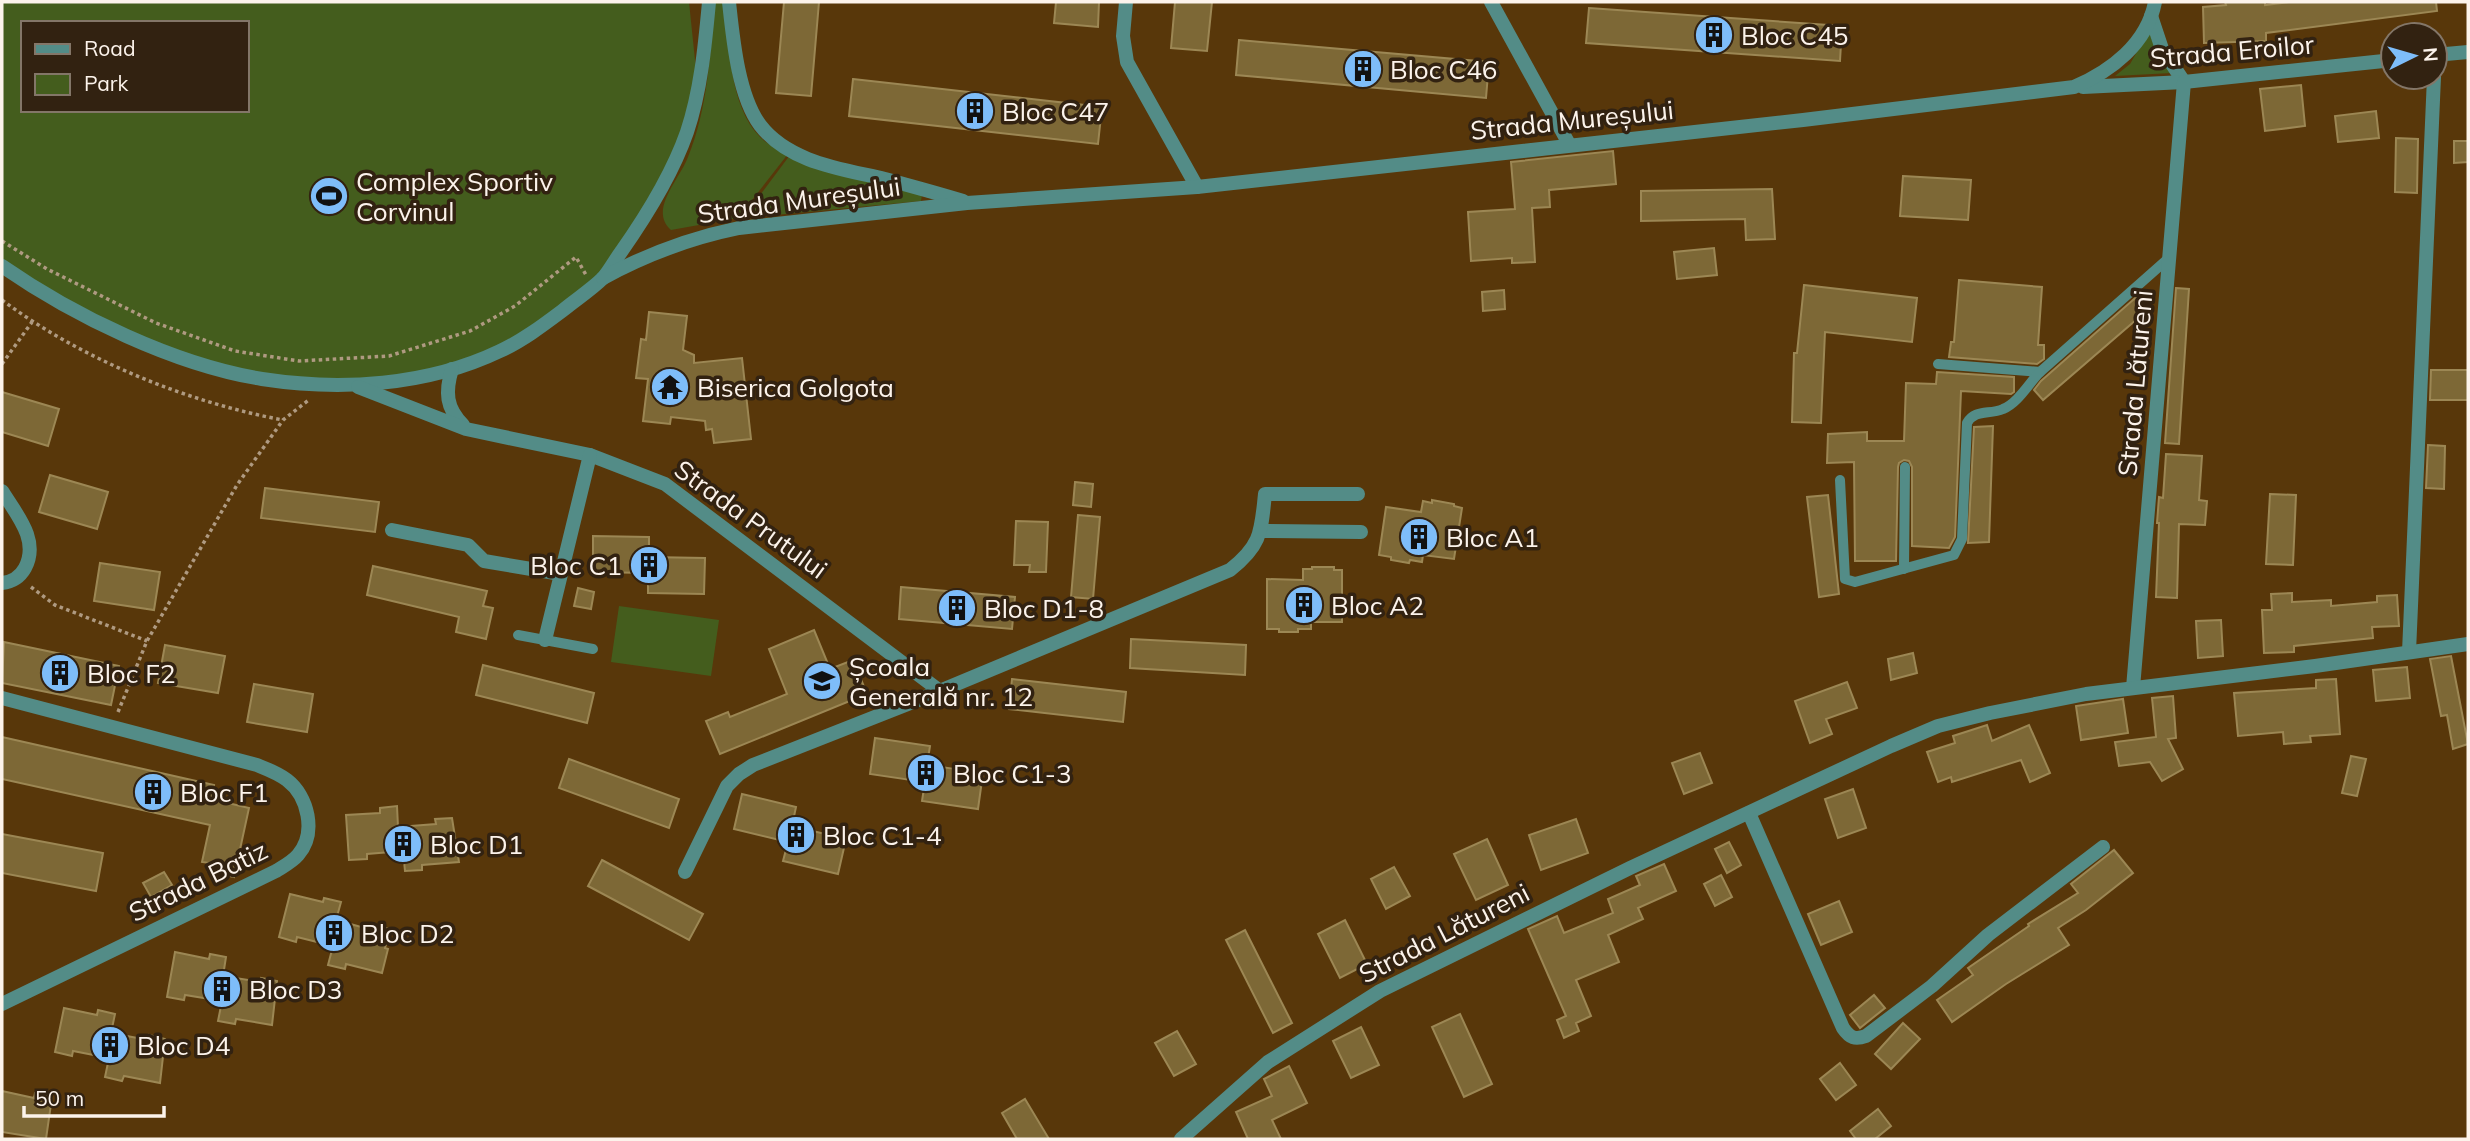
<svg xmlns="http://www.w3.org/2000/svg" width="2470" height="1141" viewBox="0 0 2470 1141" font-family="Mulish,sans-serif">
<rect width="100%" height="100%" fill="#58370a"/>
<g fill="#445d1d" fill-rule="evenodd">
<path d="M2 2H689L698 89 687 132 603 278 525 337 413 378 262 379 173 354 2 266ZM23 23H247V110H23Z"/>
<path d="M715 2H725C729 43 729 106 760 137 768 145 778 149 788 154L738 218 671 230C648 210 680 179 688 157 708 108 710 54 715 2Z"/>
<polygon points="2149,31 2158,57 2172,73 2115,76 2130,64"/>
<polygon points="790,155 922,194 921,201 743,218"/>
<polygon points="619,606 719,620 711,676 611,662"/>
</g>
<g fill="#7d6836" stroke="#9c8754" stroke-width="2">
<polygon points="784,2 819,2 811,96 776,93"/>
<polygon points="1056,2 1099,2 1098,27 1054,23"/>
<polygon points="1175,2 1212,2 1207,51 1171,48"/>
<polygon points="2225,2 2265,2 2265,5 2289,2 2436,2 2437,11 2266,33 2266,41 2204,43 2203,7 2226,5"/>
<polygon points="1589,8 1842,26 1840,61 1586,43"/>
<polygon points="1239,40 1489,62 1486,98 1236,75"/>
<polygon points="853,79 1102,107 1098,144 849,116"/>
<polygon points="2301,85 2305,126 2265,131 2260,89"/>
<polygon points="2376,111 2379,138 2338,142 2335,116"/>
<polygon points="2396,138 2418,139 2417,193 2395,192"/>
<polygon points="2454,141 2468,141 2468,162 2454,163"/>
<polygon points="1613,151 1616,184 1549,190 1550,207 1532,208 1535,262 1512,263 1512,258 1471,261 1468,212 1515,209 1511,162"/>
<polygon points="1903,176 1971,180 1968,220 1900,216"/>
<polygon points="1772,189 1775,239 1746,240 1745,219 1641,221 1641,191"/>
<polygon points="1714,248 1717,275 1677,279 1674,252"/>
<polygon points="1959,280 2042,287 2038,345 2044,345 2044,359 2037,364 1949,357 1951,342 1954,342"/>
<polygon points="1804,285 1917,298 1912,342 1825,332 1821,423 1792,422 1794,353 1797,353"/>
<polygon points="2176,288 2189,289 2179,444 2165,443"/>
<polygon points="1504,290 1505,309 1483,311 1482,292"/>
<polygon points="2142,292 2151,307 2043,400 2034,390 2041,381"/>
<polygon points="649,312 687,316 683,350 694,355 694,363 742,358 751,439 714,443 712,429 706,430 705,421 671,417 670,424 643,421 648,379 636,378 641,339 646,340"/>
<polygon points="2431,370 2468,370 2468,400 2430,400"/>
<polygon points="1937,372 2014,377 2014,392 2011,394 1961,391 1955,537 1949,548 1912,546 1912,467 1909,461 1904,460 1899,463 1898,467 1896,561 1855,561 1854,462 1827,463 1828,434 1867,432 1867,441 1904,441 1906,383 1936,384"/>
<polygon points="2,392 59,409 48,446 2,432"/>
<polygon points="1993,426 1989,542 1968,543 1974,427"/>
<polygon points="2428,445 2445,446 2444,489 2426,488"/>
<polygon points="2166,454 2202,456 2199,500 2207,501 2205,525 2179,524 2177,598 2156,597 2159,523 2157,523 2159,497 2163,498"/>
<polygon points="50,475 108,492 97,529 39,512"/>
<polygon points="1075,482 1093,484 1091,507 1073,505"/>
<polygon points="265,488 379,502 375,532 261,518"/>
<polygon points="2270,494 2296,495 2293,565 2266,564"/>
<polygon points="1828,495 1839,594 1819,597 1807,497"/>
<polygon points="1432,500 1454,504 1454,506 1462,508 1454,559 1423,555 1422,562 1410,560 1409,563 1391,560 1391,557 1379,555 1386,507 1421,512 1423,501 1432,503"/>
<polygon points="1078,515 1100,517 1093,599 1071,597"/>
<polygon points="1016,521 1048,522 1046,572 1029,572 1030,565 1014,565"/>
<polygon points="593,536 649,537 649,557 705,558 704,594 648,593 648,573 593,572"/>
<polygon points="100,563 160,572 154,610 94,601"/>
<polygon points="373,566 487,591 483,606 493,608 486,639 456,632 459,617 367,595"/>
<polygon points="1312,567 1334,567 1334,570 1342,570 1342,622 1311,622 1311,629 1298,629 1298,632 1279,632 1279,629 1267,629 1267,579 1303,580 1303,569 1312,569"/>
<polygon points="901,587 1015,597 1012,629 899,619"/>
<polygon points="578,588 594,592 591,609 574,606"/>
<polygon points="2292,593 2292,602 2331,600 2331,606 2377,602 2377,596 2397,595 2399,626 2372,627 2373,638 2294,646 2294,652 2264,653 2262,610 2272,610 2271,594"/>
<polygon points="2221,620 2223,656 2198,658 2196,621"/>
<polygon points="814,630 830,669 853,660 867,694 720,754 706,721 728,712 730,717 787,694 769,649"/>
<polygon points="1131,639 1246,645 1245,675 1130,668"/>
<polygon points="4,642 119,666 111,705 2,683"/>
<polygon points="165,645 225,656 218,693 158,683"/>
<polygon points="1913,653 1917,673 1891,680 1888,659"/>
<polygon points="2451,656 2468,744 2453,749 2447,715 2441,716 2430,659"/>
<polygon points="483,665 594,693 587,723 476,695"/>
<polygon points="2407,667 2410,698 2376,701 2373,670"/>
<polygon points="1012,679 1126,692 1123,722 1009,709"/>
<polygon points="2336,679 2340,734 2310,736 2311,742 2284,744 2283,732 2238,736 2234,693 2316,688 2316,680"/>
<polygon points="1847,682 1857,708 1826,719 1832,734 1810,743 1795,701"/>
<polygon points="254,684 313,694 307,732 247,722"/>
<polygon points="2173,696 2176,738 2168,739 2183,769 2162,781 2150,762 2119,766 2115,742 2156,737 2152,698"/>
<polygon points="2123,699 2128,733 2081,740 2076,706"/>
<polygon points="1987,725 1992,741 2029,725 2050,773 2030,782 2021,760 1952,782 1951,777 1938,782 1927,752 1955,743 1953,736"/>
<polygon points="2,737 214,785 211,799 249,808 234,877 208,871 210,863 202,862 210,825 2,779"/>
<polygon points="875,738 930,746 927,765 983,773 978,809 922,801 925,782 870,774"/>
<polygon points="1700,753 1712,783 1684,794 1672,763"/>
<polygon points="2351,756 2366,759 2357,796 2342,793"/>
<polygon points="569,759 679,799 669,828 559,788"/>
<polygon points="1853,789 1866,828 1838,838 1825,799"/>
<polygon points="742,794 796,807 792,826 846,839 838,874 783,861 788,842 734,829"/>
<polygon points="397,806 398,827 436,824 435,819 452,818 459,862 422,865 422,870 405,871 403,851 367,854 367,859 349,860 346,815 380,813 380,808"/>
<polygon points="1576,819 1588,853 1541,870 1529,835"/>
<polygon points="2,834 103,853 96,891 2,873"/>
<polygon points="1487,839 1508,885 1476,900 1454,854"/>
<polygon points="1729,842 1741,865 1727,873 1715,849"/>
<polygon points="2114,850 2133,873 2086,910 2058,928 2069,945 2006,984 1952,1022 1937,1000 1973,975 1968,968 2029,926 2028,924 2078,893 2071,884"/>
<polygon points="602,860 703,914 689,940 588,886"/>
<polygon points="1664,864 1676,891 1638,908 1643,919 1608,935 1619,962 1576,980 1591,1016 1576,1023 1579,1031 1564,1038 1557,1020 1566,1016 1528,929 1557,916 1564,933 1613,913 1608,899 1640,885 1636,876"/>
<polygon points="1394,867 1410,896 1386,909 1371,879"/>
<polygon points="164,872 172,885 151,897 143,883"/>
<polygon points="1721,875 1732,897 1715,906 1704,884"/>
<polygon points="290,894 323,902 324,898 341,902 336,920 372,930 373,925 390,929 385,948 388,949 382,973 346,964 345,969 328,965 333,946 297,937 296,942 279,937"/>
<polygon points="1839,901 1852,932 1821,945 1808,914"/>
<polygon points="1345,920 1367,964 1340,978 1318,934"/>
<polygon points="1245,930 1292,1023 1273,1033 1226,940"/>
<polygon points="175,952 209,959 210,954 226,957 223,976 260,982 261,978 277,981 272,1025 236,1019 235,1024 218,1021 222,1001 185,995 184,1000 167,997"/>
<polygon points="1874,995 1885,1008 1860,1028 1850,1015"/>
<polygon points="64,1008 97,1015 98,1010 115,1014 111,1033 148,1040 149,1035 165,1039 160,1083 124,1076 122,1081 105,1077 109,1058 73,1051 72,1056 55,1052"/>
<polygon points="1460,1014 1492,1084 1464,1097 1432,1027"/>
<polygon points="1903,1023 1920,1039 1891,1069 1875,1054"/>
<polygon points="1361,1027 1379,1065 1351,1078 1333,1041"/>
<polygon points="1177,1031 1196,1064 1174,1076 1155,1043"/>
<polygon points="1840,1063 1856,1085 1836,1100 1820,1079"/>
<polygon points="1289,1066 1307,1103 1272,1120 1281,1139 1248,1139 1236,1112 1272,1096 1264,1079"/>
<polygon points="2,1091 34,1098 35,1093 52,1097 46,1139 2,1132"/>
<polygon points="1025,1099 1049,1139 1017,1139 1002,1113"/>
<polygon points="1878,1109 1891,1126 1875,1139 1856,1139 1850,1131"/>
</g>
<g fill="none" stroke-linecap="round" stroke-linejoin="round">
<g stroke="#af9a81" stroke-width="3.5" stroke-dasharray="3.5 3.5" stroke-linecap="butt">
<polyline points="2,241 47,269 156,323 235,351 299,361 389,356 470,331 515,306 576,257 586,275"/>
<path d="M2 300C81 359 186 402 283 420"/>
<polyline points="2,364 32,322"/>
<polyline points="31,587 55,605 147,641"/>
<polyline points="118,712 147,641 237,485 283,420 310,399"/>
</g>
<g stroke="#538c87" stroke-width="10">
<polyline points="1938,364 2040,372 2170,257"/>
<path d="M1840 480 1845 579 1855 582 1954 555 1962 539 1967 423C1975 409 1989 415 2003 409 2018 403 2029 383 2040 372"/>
<polyline points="1904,569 1905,467"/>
<polyline points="518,635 593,649"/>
</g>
<g stroke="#538c87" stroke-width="14">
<path d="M729 2C733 39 738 95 760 125 789 163 843 169 885 179 911 186 937 193 963 201"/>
<polyline points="1126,2 1123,36 1127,62 1197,187"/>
<polyline points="1491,2 1569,144"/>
<polyline points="2151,16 2162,49 2184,82"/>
<polyline points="2435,55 2468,52"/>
<polyline points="2083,87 2184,82 2393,60"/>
<path d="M2 266C74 316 175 365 262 379 340 391 427 386 500 351 522 341 542 326 562 311 575 300 591 290 603 278 610 270 615 260 621 252 647 215 672 175 687 132 701 90 705 45 709 2"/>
<path d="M603 278C647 254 690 238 739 228L967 203 1197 187 1803 120 2074 87C2111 71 2147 44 2155 2"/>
<path d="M452 369C445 392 446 408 463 425"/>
<polyline points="358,387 466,429 590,455 665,484 940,691"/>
<path d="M2 491C16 514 40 540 25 568 20 577 12 582 2 583"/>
<polyline points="392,530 468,545 484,561 561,574"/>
<polyline points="1260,531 1361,532"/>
<polyline points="545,640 590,455"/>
<polyline points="2409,652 2434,77"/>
<polyline points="2133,688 2184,82"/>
<path d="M2 698 257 765C267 769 278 773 287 780 308 796 317 833 298 855 292 862 284 866 276 871L2 1004"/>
<path d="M1749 813 1843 1028C1850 1038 1855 1040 1866 1036L1932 986 1988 935 2103 847"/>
<path d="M685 872 727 786 739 774 753 765 918 700 1230 570C1262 545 1261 531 1265 494H1358"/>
<polyline points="1181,1139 1268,1062 1380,991 1630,868 1891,746 1938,726 1990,713 2086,694 2315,666 2468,644"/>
</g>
</g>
<defs>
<g id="building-disc" transform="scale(2.0125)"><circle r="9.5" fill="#7ebdf9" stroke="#322211"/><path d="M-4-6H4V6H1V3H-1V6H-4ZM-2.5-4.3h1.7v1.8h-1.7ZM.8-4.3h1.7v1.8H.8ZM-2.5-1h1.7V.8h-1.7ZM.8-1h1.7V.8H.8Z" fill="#111"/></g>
<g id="stadium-disc" transform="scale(2.0125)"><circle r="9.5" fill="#7ebdf9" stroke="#322211"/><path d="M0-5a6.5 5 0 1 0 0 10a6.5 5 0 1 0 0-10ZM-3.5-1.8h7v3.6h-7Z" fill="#111"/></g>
<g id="temple-disc" transform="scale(2.0125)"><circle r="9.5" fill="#7ebdf9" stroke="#322211"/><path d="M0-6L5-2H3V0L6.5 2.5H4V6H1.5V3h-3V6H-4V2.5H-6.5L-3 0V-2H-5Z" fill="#111"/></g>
<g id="school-disc" transform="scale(2.0125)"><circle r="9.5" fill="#7ebdf9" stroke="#322211"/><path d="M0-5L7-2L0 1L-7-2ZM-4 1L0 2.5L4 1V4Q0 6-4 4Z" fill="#111"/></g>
</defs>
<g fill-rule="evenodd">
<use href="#building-disc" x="1714" y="35"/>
<use href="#building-disc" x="1363" y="69"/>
<use href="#building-disc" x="975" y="111"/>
<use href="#stadium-disc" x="329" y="196"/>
<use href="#temple-disc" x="670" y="387"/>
<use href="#building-disc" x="1419" y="537"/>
<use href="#building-disc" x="649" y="565"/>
<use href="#building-disc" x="1304" y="605"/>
<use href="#building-disc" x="957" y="608"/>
<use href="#building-disc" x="60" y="673"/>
<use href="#school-disc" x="822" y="681"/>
<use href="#building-disc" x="926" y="773"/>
<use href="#building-disc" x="153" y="792"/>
<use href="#building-disc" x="796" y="835"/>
<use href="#building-disc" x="403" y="844"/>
<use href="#building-disc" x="334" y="933"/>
<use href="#building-disc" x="222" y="989"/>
<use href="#building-disc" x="110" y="1045"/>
</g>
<g text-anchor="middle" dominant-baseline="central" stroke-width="7" stroke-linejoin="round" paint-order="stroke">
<g font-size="26" fill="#fcf3eb" stroke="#322211" text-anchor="start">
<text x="1741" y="35">Bloc C45</text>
<text x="1390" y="69">Bloc C46</text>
<text x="1002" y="111">Bloc C47</text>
<text x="356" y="181">Complex Sportiv<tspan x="356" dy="30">Corvinul</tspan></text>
<text x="697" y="387">Biserica Golgota</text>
<text x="1446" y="537">Bloc A1</text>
<text x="622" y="565" text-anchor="end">Bloc C1</text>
<text x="1331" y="605">Bloc A2</text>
<text x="984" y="608">Bloc D1-8</text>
<text x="849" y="666">Școala<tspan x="849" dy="30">Generală nr. 12</tspan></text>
<text x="87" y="673">Bloc F2</text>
<text x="953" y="773">Bloc C1-3</text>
<text x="180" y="792">Bloc F1</text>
<text x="823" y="835">Bloc C1-4</text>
<text x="430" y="844">Bloc D1</text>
<text x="361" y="933">Bloc D2</text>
<text x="249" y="989">Bloc D3</text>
<text x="137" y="1045">Bloc D4</text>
</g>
<g font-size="26" fill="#fcf3eb" stroke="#322211">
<text transform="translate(2232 51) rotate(-5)">Strada Eroilor</text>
<text transform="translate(1572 120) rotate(-6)">Strada Mureșului</text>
<text transform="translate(799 200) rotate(-8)">Strada Mureșului</text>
<text transform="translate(2135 383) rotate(-85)">Strada Lătureni</text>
<text transform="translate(751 519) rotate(36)">Strada Prutului</text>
<text transform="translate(198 881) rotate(-26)">Strada Batiz</text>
<text transform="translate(1444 933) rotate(-27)">Strada Lătureni</text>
</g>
</g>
<rect width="2470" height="1141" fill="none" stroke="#fcf3eb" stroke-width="7"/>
<rect x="21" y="21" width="228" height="91" fill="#322211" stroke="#837668" stroke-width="2"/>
<rect x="35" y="44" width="35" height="10" fill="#538c87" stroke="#837668" stroke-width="2"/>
<text x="84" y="56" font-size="21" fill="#fcf3eb">Road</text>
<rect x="35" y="74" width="35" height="21" fill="#445d1d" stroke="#837668" stroke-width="2"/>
<text x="84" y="91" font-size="21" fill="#fcf3eb">Park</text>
<g transform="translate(2414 56) rotate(85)"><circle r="33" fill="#322211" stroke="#837668" stroke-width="2"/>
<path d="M0-5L12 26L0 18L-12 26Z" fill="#7ebdf9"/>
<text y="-10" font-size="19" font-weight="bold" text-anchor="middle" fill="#fcf3eb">N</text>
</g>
<path d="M24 1106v10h140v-10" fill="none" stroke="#fcf3eb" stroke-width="3.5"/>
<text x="35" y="1106" font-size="21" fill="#fcf3eb" stroke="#322211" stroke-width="5" paint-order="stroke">50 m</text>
</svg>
